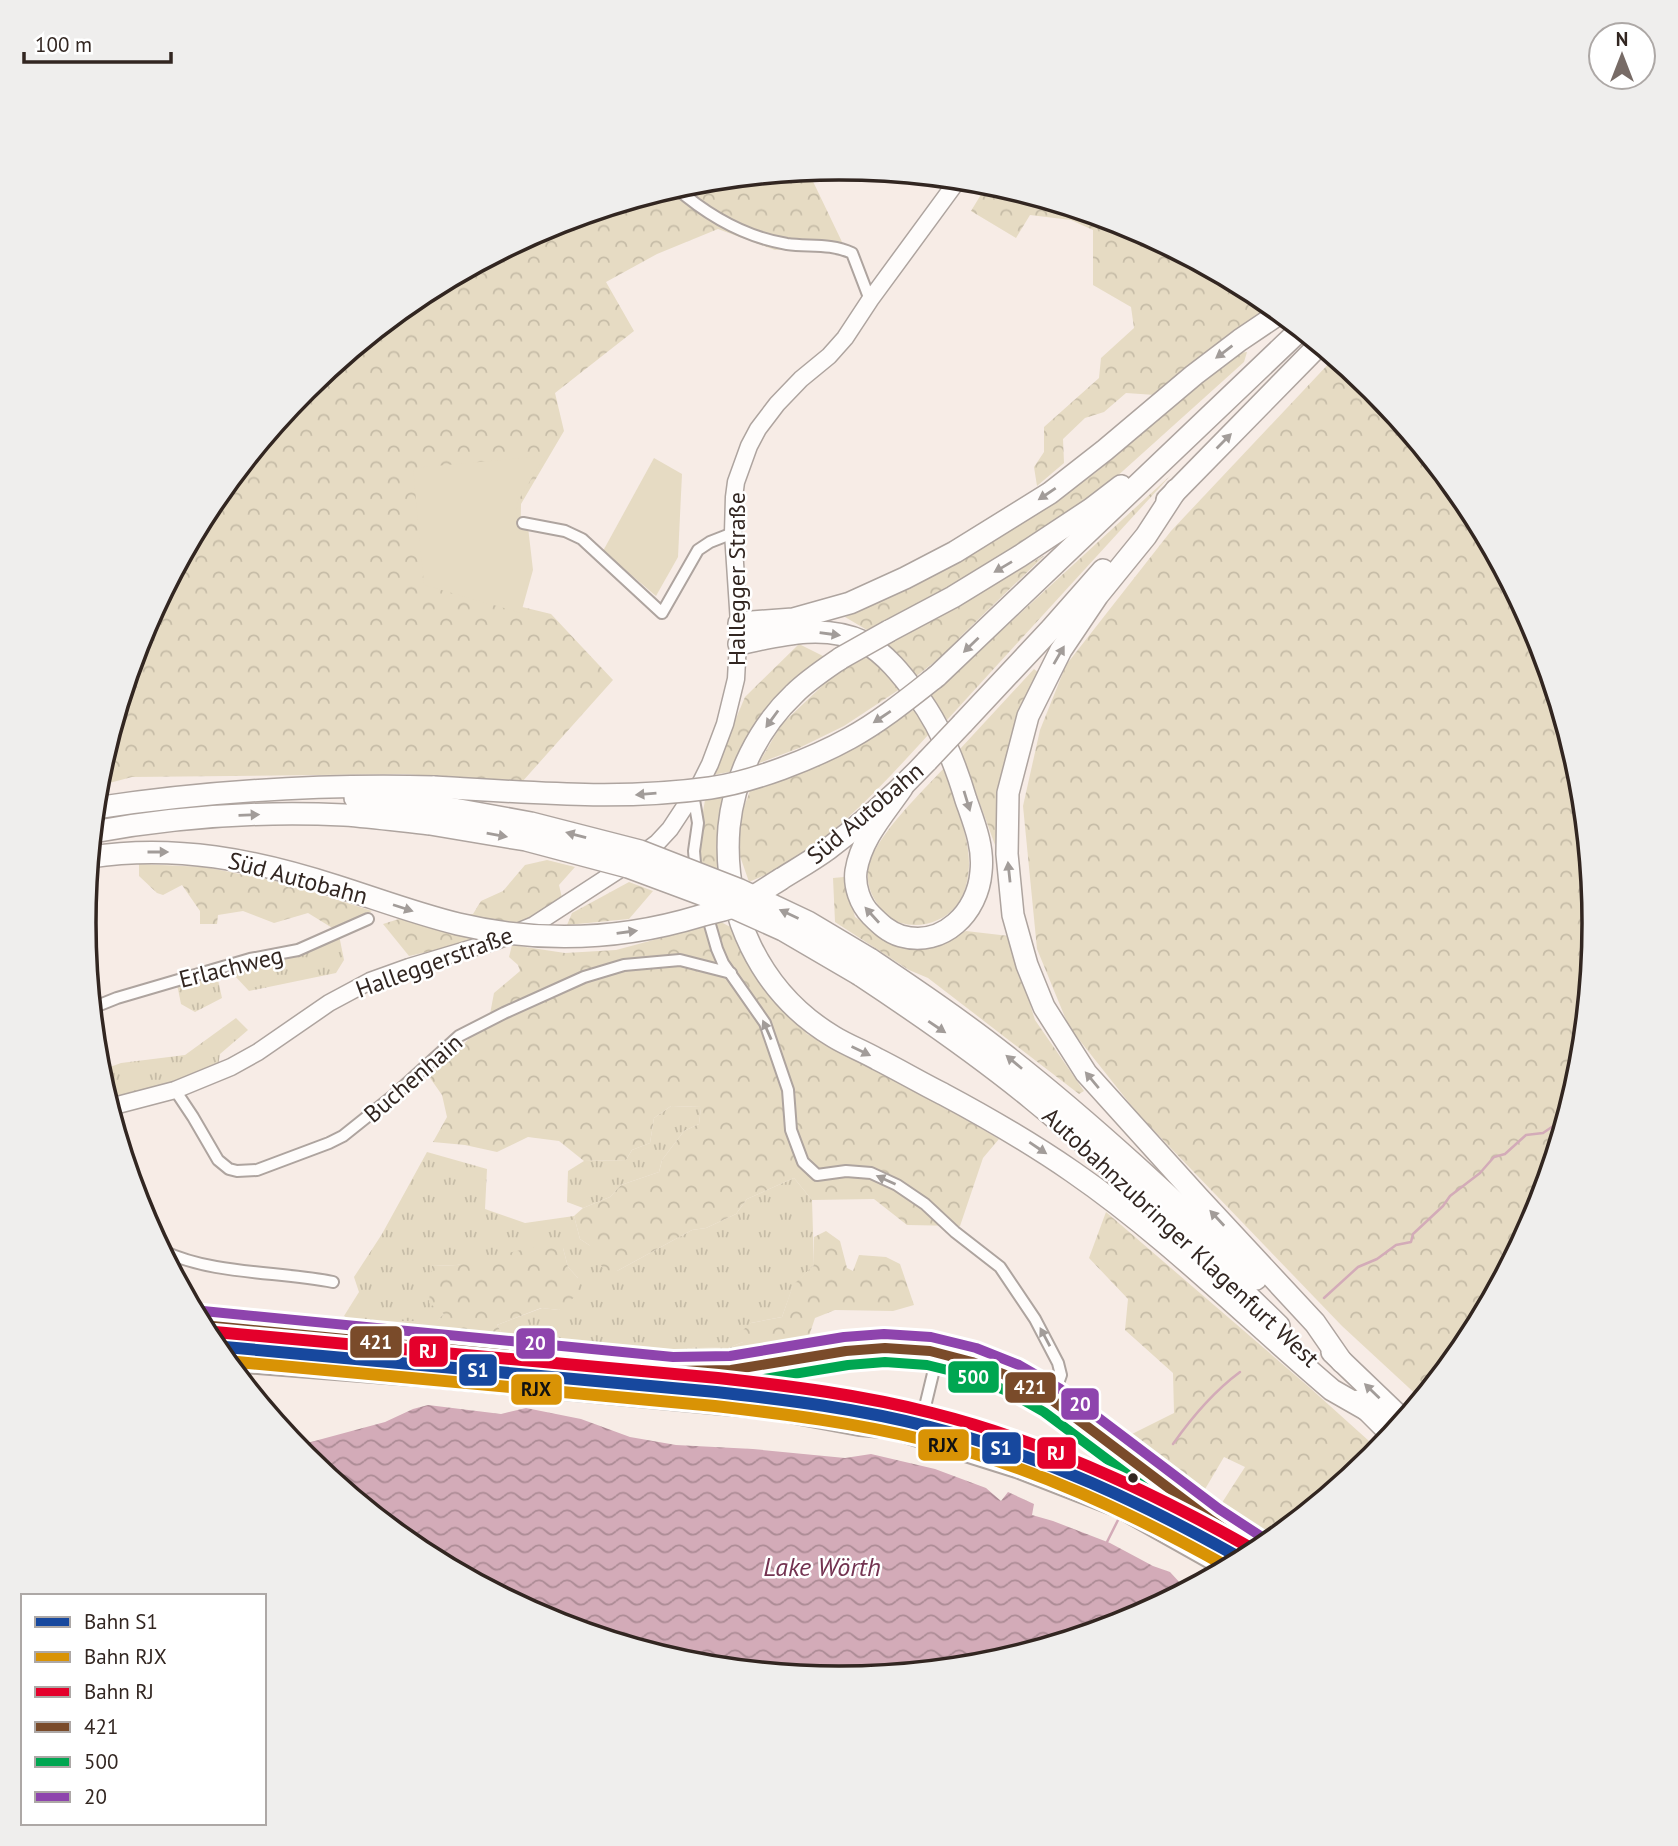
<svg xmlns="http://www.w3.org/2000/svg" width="1678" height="1846" viewBox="0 0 1678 1846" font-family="'PT Sans',sans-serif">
<defs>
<pattern id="grass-tufts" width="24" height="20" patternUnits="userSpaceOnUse" patternTransform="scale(1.75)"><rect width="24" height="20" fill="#e6dbc3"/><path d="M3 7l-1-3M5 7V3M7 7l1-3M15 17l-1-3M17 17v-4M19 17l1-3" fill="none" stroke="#c6bca7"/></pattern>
<pattern id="forest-crowns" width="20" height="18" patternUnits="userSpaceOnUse" patternTransform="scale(1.75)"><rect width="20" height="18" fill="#e6dbc3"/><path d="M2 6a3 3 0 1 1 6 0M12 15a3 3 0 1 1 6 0" fill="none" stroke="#c6bca7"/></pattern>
<pattern id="water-waves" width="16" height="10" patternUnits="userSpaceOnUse" patternTransform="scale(1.75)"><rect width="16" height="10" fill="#d3abb8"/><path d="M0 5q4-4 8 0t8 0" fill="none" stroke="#ac8b95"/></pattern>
</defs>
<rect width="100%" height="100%" fill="#f7ece6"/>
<g fill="url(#grass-tufts)">
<polygon points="339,935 344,960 336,973 249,991 234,975 218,980 222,998 195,1012 181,1004 177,984"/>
<polygon points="236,1018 248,1030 220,1054 218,1066 182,1082 108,1101 99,1071 121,1063 185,1055"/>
<polygon points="671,1106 701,1107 699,1124 684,1131 662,1160 659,1172 621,1185 610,1197 583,1208 567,1202 568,1171 584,1161 626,1160 632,1150 650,1143 654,1118"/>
<polygon points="427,1152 487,1169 485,1209 525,1223 574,1216 580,1239 589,1245 617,1271 692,1230 706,1228 736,1214 747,1199 794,1178 812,1200 814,1265 793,1286 782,1317 751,1323 743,1342 728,1348 699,1347 670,1351 503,1335 497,1325 542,1308 559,1310 578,1278 568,1267 563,1248 457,1265 432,1266 444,1314 432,1326 411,1321 354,1322 344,1316 359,1292 354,1277 382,1234"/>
</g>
<g fill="url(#forest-crowns)">
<polygon points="808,171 843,244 775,250 718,229 657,254 606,282 634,331 555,393 564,431 521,504 520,559 502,602 551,614 613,680 522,782 404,774 132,777 98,786 99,775 142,634 211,503 305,389 420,295 550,225 692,182"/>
<polygon points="988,183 1128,226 1259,295 1273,307 1155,395 1126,393 1104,412 1085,418 1063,439 1064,463 1037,486 1034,467 1044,452 1044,427 1099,378 1101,358 1134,328 1131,307 1093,285 1093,230 1071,220 1030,215 1016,238 971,211"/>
<polygon points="1247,352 1244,362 1114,479 1054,525 951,589 867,630 845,617 956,563 1094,474 1238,353"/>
<polygon points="1334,358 1373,389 1467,504 1537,634 1580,776 1594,923 1579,1071 1536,1212 1467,1343 1421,1399 1342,1326 1138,1114 1069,1027 1037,949 1023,806 1040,730 1066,665 1171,531"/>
<polygon points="1171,475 947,720 930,696"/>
<polygon points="1045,555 960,637 950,650 915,677 884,646"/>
<polygon points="799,644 825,657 735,771 712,775 745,697"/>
<polygon points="864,657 885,666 903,687 844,726 799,748 759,763 781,725 843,666"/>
<polygon points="1034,669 1039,673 1000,793 995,845 960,749"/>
<path d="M915 709 929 734C886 781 843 829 789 863 777 871 762 876 749 882L740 856V817L750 791 804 772 856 747Z"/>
<path d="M944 768C953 795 970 838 969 866 968 881 965 895 956 906 940 926 909 931 888 917 884 914 881 909 878 905 871 895 866 882 868 870 872 839 923 791 944 768Z"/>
<polygon points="729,795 722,870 698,862 700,829 705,800"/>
<polygon points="547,860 575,867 559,885 563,902 525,922 481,940 409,956 383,924 399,919 473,914 481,901 503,891 525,865"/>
<polygon points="139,864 205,867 285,883 372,911 334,929 308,913 274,923 243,911 218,915 217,924 200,924 200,911 182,885 163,895 157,893 139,876"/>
<polygon points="844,877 855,917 877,931 935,946 966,931 1009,936 1035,1020 1084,1091 1079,1094 928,978 909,970 835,922 833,878"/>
<polygon points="629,882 653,891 629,919 567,925 572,913"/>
<polygon points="721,922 736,930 747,957 807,1034 878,1068 999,1139 983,1158 960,1226 907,1225 874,1199 812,1200 794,1178 747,1199 736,1214 706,1228 692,1230 617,1271 604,1270 589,1245 580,1239 574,1216 583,1208 610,1197 621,1185 659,1172 662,1160 684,1131 699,1124 701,1107 671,1106 654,1118 650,1143 632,1150 626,1160 584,1161 559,1141 528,1137 497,1152 465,1145 433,1142 447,1117 442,1095 428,1075 452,1058 490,1014 494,993 520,971 518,965 509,957 512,945 565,953 616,950"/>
<polygon points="1106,1212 1309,1387 1379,1450 1373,1457 1266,1544 1247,1534 1216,1512 1245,1467 1224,1457 1198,1501 1124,1438 1174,1413 1173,1373 1125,1330 1128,1299 1089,1258"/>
<polygon points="826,1231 840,1241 847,1268 853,1271 859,1255 886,1257 900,1264 914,1305 893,1311 835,1310 815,1318 805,1348 735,1361 668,1363 352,1328 354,1322 411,1321 432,1325 444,1314 429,1303 432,1266 457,1265 547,1244 563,1248 568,1267 578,1278 578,1294 559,1310 541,1308 497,1325 503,1335 670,1351 699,1347 728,1348 743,1342 743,1330 751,1323 782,1317 793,1285 814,1265 814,1237"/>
</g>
<g fill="#e6dbc3">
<polygon points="545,456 518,501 516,515 528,527 533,570 521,613 424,585 413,468"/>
<polygon points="654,458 682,474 678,557 656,596 603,551"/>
</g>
<polygon fill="url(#water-waves)" points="428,1405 501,1414 526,1408 581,1419 630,1437 676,1445 753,1449 845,1458 871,1454 935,1469 986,1488 1001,1501 1008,1492 1034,1504 1032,1515 1053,1521 1110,1543 1153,1566 1170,1572 1182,1585 1188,1589 1128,1621 986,1664 839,1678 691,1663 550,1620 419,1551 305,1457 296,1446 385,1422 413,1409"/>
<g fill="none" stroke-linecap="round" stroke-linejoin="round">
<g stroke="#d3abb8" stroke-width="2.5">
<polyline points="89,978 96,998"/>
<polyline points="98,1062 107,1059 101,1011"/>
<polyline points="1324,1298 1358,1267 1377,1259 1396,1245 1411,1242 1413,1234 1443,1206 1450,1196 1480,1173 1494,1157 1505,1154 1526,1135 1543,1133 1565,1118"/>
<path d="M1173 1444C1192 1417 1213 1392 1240 1372"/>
<polyline points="1107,1542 1119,1518"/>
</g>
<g stroke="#aea49f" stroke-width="14">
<g id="minor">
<path d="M675 187C707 215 745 237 787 244 809 247 830 243 852 253L870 300"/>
<polyline points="523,523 565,531 582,539 662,613 698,550 710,542 733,533"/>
<polyline points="693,794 698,823 694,851 696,875"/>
<polyline points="706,911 717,949 723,963 765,1023 788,1090 791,1130 803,1162 817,1175 846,1171 871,1173 897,1185 925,1204 955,1232 1000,1267 1035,1319 1058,1363 1061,1375 1052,1400"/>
<polyline points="92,1008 117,998 250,959 298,950 368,919"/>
<polyline points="175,1090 193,1117 218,1160 229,1169 237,1171 257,1170 329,1143 343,1136 393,1096 459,1036 504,1013 584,977 624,965 680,960 731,973"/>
<path d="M163 1251C214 1275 278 1271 333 1282"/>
<polyline points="231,1366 438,1382 774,1414 860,1430 892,1433 1016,1472 1119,1512 1222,1570"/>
<polyline points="921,1423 938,1353"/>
</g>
</g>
<g stroke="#aea49f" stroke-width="19">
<polyline id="secondary" points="110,1107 175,1090 231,1067 258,1052 329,1003 370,981 409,967 496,941 534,925 634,860 657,843 670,829 701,782 710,764 725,724 736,679 739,623 733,533 734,497 736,482 749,446 758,429 777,404 801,379 829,356 845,338 870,300 958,180"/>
</g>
<g stroke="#aea49f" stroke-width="21">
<path id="primary" d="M202 1325 672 1371C691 1371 711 1372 731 1370 782 1365 833 1349 885 1348 946 1347 1001 1368 1052 1400L1211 1520 1257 1551"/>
</g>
<g stroke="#aea49f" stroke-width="24">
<g id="motorway">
<polyline points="1176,490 1146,536 1098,595 1061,650 1028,716 1008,793 1007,854 1013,915 1027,965 1044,1007 1086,1073 1198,1197 1315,1323 1342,1362"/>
<polyline points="1167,500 1319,345"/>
<polyline points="739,623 793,619 850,603 905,578 955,552 1050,493 1105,450 1194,375 1240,340 1280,313"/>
<polyline points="889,631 953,597 1020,556 1091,509 1121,486"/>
<path d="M739 644C780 635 824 623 864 642 885 653 903 676 917 695 940 725 955 763 966 800 974 823 984 847 981 872 978 912 943 948 901 936 888 932 880 924 871 915 860 904 854 886 856 871 861 839 884 814 902 788"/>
<path d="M841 658C825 669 808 680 794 694 758 728 734 777 729 827 722 911 760 993 834 1037 847 1045 863 1051 877 1059 899 1070 921 1083 943 1094 988 1118 1031 1143 1073 1172 1166 1236 1246 1317 1332 1390L1367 1410"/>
<polyline points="937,676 1300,330"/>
<polyline points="963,723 1051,629 1103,570"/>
<polyline points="355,798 432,805"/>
<path d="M95 808C208 791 320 784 434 787"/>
<path d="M93 832C175 817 261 811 344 815 373 817 401 821 430 824"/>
<path d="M781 879C797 869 813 860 828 849 863 823 897 793 927 761"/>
<path d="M870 959C916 990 962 1021 1005 1055 1093 1124 1175 1201 1256 1279"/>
<path d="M860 975C919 1014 977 1054 1032 1099 1119 1170 1199 1248 1279 1326"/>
<polyline points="1332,1352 1403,1420"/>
<polyline points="1358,1401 1391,1434"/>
</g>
</g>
<use href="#minor" stroke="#fefcfb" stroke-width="10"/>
<use href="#secondary" stroke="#fefcfb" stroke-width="16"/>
<use href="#primary" stroke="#fefcfb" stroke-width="18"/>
<use href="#motorway" stroke="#fefcfb" stroke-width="21"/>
<g stroke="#aea49f" stroke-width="24" stroke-linecap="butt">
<g id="motorway-bridge">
<polyline points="841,658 889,631"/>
<polyline points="927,761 963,723"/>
<path d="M434 787C526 792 618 801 710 788 753 782 812 759 850 738 881 721 909 698 937 676"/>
<polyline points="432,805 531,823 640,851 740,890 808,922 870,959"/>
<polyline points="430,824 526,840 628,867 714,899 783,930 860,975"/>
<path d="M90 857C176 844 255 860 336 886 377 899 417 914 458 924 538 943 621 940 700 916 713 912 728 910 740 904 754 897 768 887 781 879"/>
</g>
</g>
<use href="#motorway-bridge" stroke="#fefcfb" stroke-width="21"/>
<g stroke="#fff" stroke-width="16">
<polyline id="bus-1" points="202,1325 672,1371 731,1370 846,1351 885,1348 930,1351 972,1362 1013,1378 1052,1400 1211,1520 1257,1551"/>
</g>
<g stroke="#fff" stroke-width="16">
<polyline id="bus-2" points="210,1340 672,1385 733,1384 848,1365 885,1362 927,1365 968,1375 1007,1391 1044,1412 1203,1531 1243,1559"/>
</g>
<g stroke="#fff" stroke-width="16">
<polyline id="bus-3" points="203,1311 673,1357 730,1356 844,1337 884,1334 931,1337 976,1348 1019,1365 1059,1388 1219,1509 1265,1539"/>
</g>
<use href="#bus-1" stroke="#7a4b2a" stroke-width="10"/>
<use href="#bus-2" stroke="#00a651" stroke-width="10"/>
<use href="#bus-3" stroke="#8e44ad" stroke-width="10"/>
<g stroke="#fff" stroke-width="18">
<path id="rail-1" d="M214 1346 716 1392C788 1400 860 1409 930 1427 1041 1455 1143 1503 1242 1559"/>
</g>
<g stroke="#fff" stroke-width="18">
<path id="rail-2" d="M227 1361 715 1406C785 1414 856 1423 925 1440 1032 1466 1132 1513 1228 1567"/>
</g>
<g stroke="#fff" stroke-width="18">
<path id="rail-3" d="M215 1332 718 1378C790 1386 862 1395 932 1413 1044 1441 1149 1490 1249 1547"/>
</g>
<use href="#rail-1" stroke="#17489e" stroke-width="12"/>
<use href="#rail-2" stroke="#d99305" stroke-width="12"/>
<use href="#rail-3" stroke="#e4002b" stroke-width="12"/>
</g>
<defs><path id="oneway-solid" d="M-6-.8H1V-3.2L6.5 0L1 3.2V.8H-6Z" transform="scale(1.75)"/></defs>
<g fill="#a29c99">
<use href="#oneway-solid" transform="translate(1224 352) rotate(143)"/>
<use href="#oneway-solid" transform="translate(1224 441) rotate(-45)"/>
<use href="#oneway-solid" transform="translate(1047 494) rotate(146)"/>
<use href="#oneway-solid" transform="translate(1003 567) rotate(149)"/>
<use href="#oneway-solid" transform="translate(830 634) rotate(8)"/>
<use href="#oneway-solid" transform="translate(971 645) rotate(136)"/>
<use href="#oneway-solid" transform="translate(1059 655) rotate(-60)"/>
<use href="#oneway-solid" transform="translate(882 717) rotate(146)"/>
<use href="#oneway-solid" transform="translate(772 719) rotate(126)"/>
<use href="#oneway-solid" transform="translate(646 794) rotate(175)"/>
<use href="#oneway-solid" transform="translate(967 801) rotate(73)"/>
<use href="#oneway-solid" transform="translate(249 815) rotate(-2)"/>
<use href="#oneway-solid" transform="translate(497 835) rotate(10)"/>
<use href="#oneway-solid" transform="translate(576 835) rotate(-165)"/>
<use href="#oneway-solid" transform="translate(158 852)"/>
<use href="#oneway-solid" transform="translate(1009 872) rotate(-96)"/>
<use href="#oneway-solid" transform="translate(403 908) rotate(18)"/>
<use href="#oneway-solid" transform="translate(789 914) rotate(-155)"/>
<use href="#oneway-solid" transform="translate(872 915) rotate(-132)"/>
<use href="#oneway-solid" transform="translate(627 932) rotate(-8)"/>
<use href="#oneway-solid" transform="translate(937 1027) rotate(34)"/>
<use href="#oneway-solid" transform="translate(767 1030) rotate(-114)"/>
<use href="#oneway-solid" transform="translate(861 1051) rotate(26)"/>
<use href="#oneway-solid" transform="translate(1014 1062) rotate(-140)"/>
<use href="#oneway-solid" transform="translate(1092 1080) rotate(-130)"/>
<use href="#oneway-solid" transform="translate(1038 1148) rotate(34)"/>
<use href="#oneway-solid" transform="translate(886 1180) rotate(-156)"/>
<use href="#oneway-solid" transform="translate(1217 1218) rotate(-133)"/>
<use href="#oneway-solid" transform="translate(1045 1337) rotate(-118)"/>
<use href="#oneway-solid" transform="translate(1372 1391) rotate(-136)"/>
</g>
<circle fill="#322621" stroke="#fff" stroke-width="2.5" cx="1133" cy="1478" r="6"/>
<g text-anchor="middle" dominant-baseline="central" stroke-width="5" stroke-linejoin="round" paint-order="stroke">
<g font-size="24" fill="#322621" stroke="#fff">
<text transform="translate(736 579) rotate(-90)">Hallegger Straße</text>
<text transform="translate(865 813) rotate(-40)">Süd Autobahn</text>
<text transform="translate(298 878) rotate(15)">Süd Autobahn</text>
<text transform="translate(434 962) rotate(-20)">Halleggerstraße</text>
<text transform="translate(231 967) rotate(-14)">Erlachweg</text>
<text transform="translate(413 1078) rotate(-41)">Buchenhain</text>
<text transform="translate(1181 1237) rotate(43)">Autobahnzubringer Klagenfurt West</text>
</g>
<g font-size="26" font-style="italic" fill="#733351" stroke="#fff">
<text x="822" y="1566">Lake Wörth</text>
</g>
</g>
<path d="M0 0H1678V1846H0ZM96 923a743 743 0 1 1 1486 0a743 743 0 1 1-1486 0Z" fill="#efeeed" fill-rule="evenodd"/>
<path fill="none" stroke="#322621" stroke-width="3.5" d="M96 923a743 743 0 1 1 1486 0a743 743 0 1 1-1486 0Z"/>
<g stroke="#fff" stroke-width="2.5">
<rect x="349" y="1325" width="54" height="34" rx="7" fill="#7a4b2a"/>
<rect x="515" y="1327" width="41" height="33" rx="7" fill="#8e44ad"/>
<rect x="408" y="1335" width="41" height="33" rx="7" fill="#e4002b"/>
<rect x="458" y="1353" width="40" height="34" rx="7" fill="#17489e"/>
<rect x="947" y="1360" width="53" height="34" rx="7" fill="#00a651"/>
<rect x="1004" y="1371" width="53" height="33" rx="7" fill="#7a4b2a"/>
<rect x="510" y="1373" width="53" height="33" rx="7" fill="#d99305"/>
<rect x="1060" y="1387" width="40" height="34" rx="7" fill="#8e44ad"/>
<rect x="917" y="1428" width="53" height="34" rx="7" fill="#d99305"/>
<rect x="981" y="1431" width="41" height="34" rx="7" fill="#17489e"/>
<rect x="1036" y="1436" width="41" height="34" rx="7" fill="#e4002b"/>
</g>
<g font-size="19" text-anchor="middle" font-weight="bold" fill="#fff">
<text x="376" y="1349">421</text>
<text x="535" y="1350">20</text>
<text x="428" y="1358">RJ</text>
<text x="478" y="1377">S1</text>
<text x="973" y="1384">500</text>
<text x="1030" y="1394">421</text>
<text x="1080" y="1411">20</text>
<text x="1001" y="1455">S1</text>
<text x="1056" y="1460">RJ</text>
</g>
<g font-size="19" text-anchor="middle" font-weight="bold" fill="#111">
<text x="536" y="1396">RJX</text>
<text x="943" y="1452">RJX</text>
</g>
<rect x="21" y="1594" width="245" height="231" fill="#ffffff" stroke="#ada8a6" stroke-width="2"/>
<rect x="35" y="1617" width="35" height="10" fill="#17489e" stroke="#ada8a6" stroke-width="2"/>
<text x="84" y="1629" font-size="21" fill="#322621">Bahn S1</text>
<rect x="35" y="1652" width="35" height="10" fill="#d99305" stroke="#ada8a6" stroke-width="2"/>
<text x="84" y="1664" font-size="21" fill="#322621">Bahn RJX</text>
<rect x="35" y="1687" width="35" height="10" fill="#e4002b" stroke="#ada8a6" stroke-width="2"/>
<text x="84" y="1699" font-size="21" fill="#322621">Bahn RJ</text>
<rect x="35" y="1722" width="35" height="10" fill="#7a4b2a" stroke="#ada8a6" stroke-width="2"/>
<text x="84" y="1734" font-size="21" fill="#322621">421</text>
<rect x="35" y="1757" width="35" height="10" fill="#00a651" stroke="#ada8a6" stroke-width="2"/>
<text x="84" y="1769" font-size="21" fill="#322621">500</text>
<rect x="35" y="1792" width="35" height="10" fill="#8e44ad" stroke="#ada8a6" stroke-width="2"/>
<text x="84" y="1804" font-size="21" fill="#322621">20</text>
<g transform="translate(1622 56)"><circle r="33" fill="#ffffff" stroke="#ada8a6" stroke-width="2"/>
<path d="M0-5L12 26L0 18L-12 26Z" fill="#776b66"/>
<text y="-10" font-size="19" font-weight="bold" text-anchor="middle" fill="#322621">N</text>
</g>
<path d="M24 52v10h147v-10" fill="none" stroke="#322621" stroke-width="3.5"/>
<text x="35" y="52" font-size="21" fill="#322621" stroke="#ffffff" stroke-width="5" paint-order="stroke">100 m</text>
</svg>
